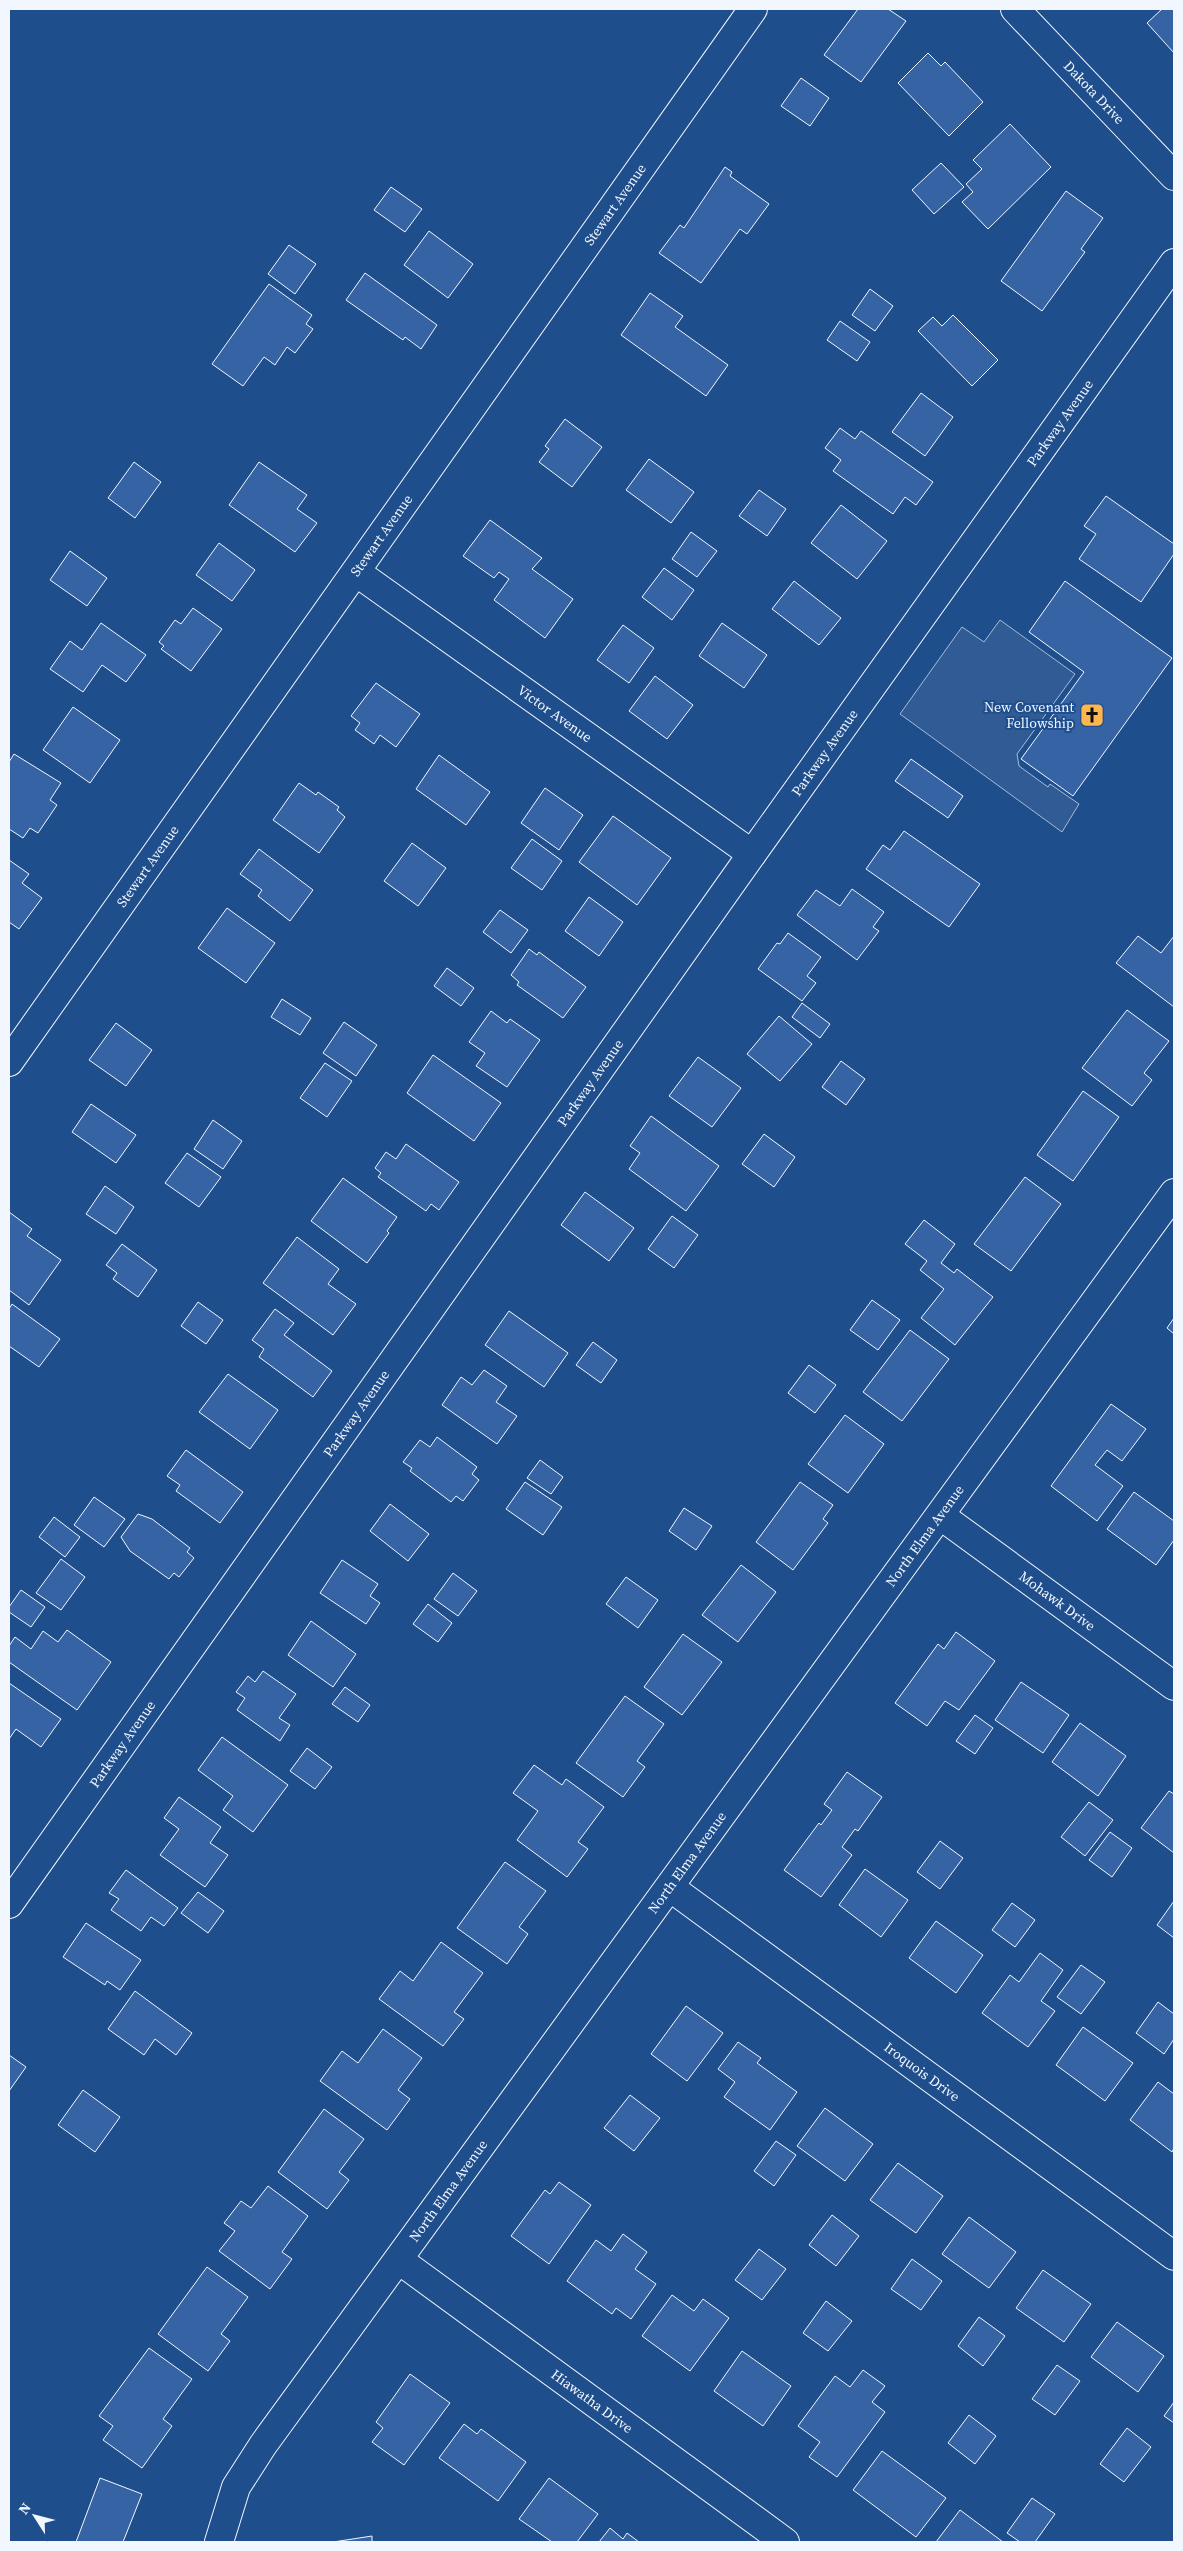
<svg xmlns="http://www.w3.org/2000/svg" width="1183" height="2551" viewBox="0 0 1183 2551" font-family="'Source Serif 4',serif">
<rect width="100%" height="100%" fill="#1f4e8c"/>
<polygon fill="#305b95" stroke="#a8bbd7" points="1000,620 1075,674 1017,754 1019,766 1048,787 1050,784 1079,804 1062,832 900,714 962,627 984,642"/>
<g fill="#3563a3" stroke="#f2f6ff">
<polygon points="858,9 888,9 906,21 861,82 824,55"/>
<polygon points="1162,9 1174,9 1174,53 1147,23"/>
<polygon points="928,53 941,66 945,62 983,102 949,136 898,83"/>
<polygon points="801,78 829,98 810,126 781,106"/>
<polygon points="1010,124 1051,167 988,229 962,202 973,192 966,184 982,169 973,160"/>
<polygon points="941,163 964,187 934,214 912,190"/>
<polygon points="725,167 732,172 730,176 769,204 747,234 740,229 701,283 659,253 680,225 684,228"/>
<polygon points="391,187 422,209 405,232 374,210"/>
<polygon points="1066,191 1103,218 1081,249 1085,252 1042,311 1001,281"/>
<polygon points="429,231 473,264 448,298 404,265"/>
<polygon points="289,245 316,264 295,294 268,274"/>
<polygon points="365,273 437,325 421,349 405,337 403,340 346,300"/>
<polygon points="269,284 312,315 306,324 313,329 295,353 287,347 275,365 264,357 243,386 212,364"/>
<polygon points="870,289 893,306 875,331 852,315"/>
<polygon points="650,293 683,316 675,327 728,365 706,396 621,335"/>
<polygon points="953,315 998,360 972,386 918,331 933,317 942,326"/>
<polygon points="840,321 870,342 857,361 827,340"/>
<polygon points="921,393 953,417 925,456 892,432"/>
<polygon points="565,419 602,447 572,487 539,462 549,449 545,446"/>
<polygon points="840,428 855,439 861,431 933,482 916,505 905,497 893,514 833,471 841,460 825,448"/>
<polygon points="649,459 694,492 671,523 626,490"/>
<polygon points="134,462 161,482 135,518 108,498"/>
<polygon points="259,462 307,495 297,509 317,523 295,552 229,505"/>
<polygon points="759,490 786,509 767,536 739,516"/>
<polygon points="1106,496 1174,544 1174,554 1141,602 1079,559 1096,534 1084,526"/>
<polygon points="841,505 887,541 857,579 811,543"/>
<polygon points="490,520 542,558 532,569 573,599 545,638 494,600 509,579 499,572 494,578 463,556"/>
<polygon points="691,532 717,551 697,577 672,559"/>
<polygon points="219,543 255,570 232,601 196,575"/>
<polygon points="70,551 107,578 87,606 50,580"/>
<polygon points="664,568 694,590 672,620 642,597"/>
<polygon points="794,581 841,618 819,645 772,609"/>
<polygon points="1065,581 1172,658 1073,796 1021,759 1084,672 1029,632"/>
<polygon points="193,608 222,629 191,671 161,649 164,646 159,642 175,620 181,624"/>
<polygon points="101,623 146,655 126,682 102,665 83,692 50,669 70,641 82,650"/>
<polygon points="722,623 767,655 744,688 699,656"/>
<polygon points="623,625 654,648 629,683 597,660"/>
<polygon points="655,676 693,705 667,739 629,711"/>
<polygon points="376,683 420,714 396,747 380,735 374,744 355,730 360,723 351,716"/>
<polygon points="73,707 120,740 90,783 43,750"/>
<polygon points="14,754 61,783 50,800 57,805 38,833 30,828 23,838 9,829 9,762"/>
<polygon points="439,755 490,792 466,825 416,789"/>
<polygon points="911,759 963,796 948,818 895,781"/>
<polygon points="299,783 316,795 318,792 339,807 337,810 345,817 319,853 273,820"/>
<polygon points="545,788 583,815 559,850 521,823"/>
<polygon points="613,816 671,858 637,905 579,862"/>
<polygon points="904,831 980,884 949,927 866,869 883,845 890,850"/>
<polygon points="532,839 562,861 542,890 511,868"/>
<polygon points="412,843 446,868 418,906 384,881"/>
<polygon points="259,849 313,890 290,921 258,896 262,890 240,874"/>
<polygon points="9,860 29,874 22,883 42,898 19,929 9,922"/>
<polygon points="852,889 884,912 873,927 879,931 857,960 797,915 816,890 840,906"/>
<polygon points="589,897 623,922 599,956 565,931"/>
<polygon points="227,908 275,943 246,983 198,948"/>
<polygon points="500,910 528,930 511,953 483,932"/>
<polygon points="788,933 821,957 807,976 816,983 802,1001 758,969 777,943 780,944"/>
<polygon points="1138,936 1161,953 1174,936 1174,1007 1116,963"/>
<polygon points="529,949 537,955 539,952 586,987 563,1018 517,985 519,982 511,975"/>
<polygon points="447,968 474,988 461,1006 434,986"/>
<polygon points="282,999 311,1018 300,1035 271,1017"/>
<polygon points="802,1003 830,1024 820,1038 792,1017"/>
<polygon points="1127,1010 1169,1041 1144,1073 1152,1080 1132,1106 1082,1068"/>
<polygon points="491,1011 507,1023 510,1019 540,1040 507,1087 476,1066 485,1053 469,1042"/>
<polygon points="779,1016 812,1044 780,1081 747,1054"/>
<polygon points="344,1022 377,1045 356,1076 323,1053"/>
<polygon points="116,1023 152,1050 126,1086 89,1060"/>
<polygon points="433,1055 501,1103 474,1141 407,1093"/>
<polygon points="698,1057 741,1088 712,1127 669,1096"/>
<polygon points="841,1061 865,1079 846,1105 822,1087"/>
<polygon points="325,1063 352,1081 327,1117 300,1098"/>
<polygon points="1083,1091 1119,1117 1073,1181 1037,1155"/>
<polygon points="91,1104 136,1135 116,1163 72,1132"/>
<polygon points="651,1116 719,1166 686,1211 629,1169 640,1153 630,1146"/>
<polygon points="213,1120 242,1141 223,1169 194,1149"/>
<polygon points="764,1134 795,1157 774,1187 742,1164"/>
<polygon points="406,1144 459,1182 439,1210 431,1204 426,1211 378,1177 381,1173 375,1168 386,1152 396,1159"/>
<polygon points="187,1153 221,1177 199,1207 165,1183"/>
<polygon points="1025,1177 1061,1204 1011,1271 974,1244"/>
<polygon points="343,1178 397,1217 387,1231 389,1233 367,1263 311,1221"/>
<polygon points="105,1186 134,1207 116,1234 86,1214"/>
<polygon points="585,1192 634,1228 609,1261 561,1225"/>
<polygon points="9,1212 32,1229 27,1236 61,1260 29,1305 9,1290"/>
<polygon points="672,1216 698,1235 674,1268 648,1249"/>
<polygon points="924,1220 955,1244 941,1263 954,1273 957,1269 993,1297 955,1345 921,1318 944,1289 920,1270 927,1261 905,1244"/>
<polygon points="297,1237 339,1269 328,1284 356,1304 333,1335 263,1283"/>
<polygon points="122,1244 157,1270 138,1297 113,1279 117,1273 106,1265"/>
<polygon points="872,1300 900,1320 878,1350 850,1330"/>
<polygon points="198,1302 223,1320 206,1344 181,1326"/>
<polygon points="12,1304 60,1339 39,1367 9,1346 9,1309"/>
<polygon points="275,1309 294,1323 284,1335 332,1371 313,1397 259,1357 264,1349 252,1340"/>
<polygon points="509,1311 568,1353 544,1387 485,1345"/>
<polygon points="1174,1318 1174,1334 1167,1328"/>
<polygon points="910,1330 949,1359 902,1421 863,1392"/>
<polygon points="593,1342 617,1360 601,1383 576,1365"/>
<polygon points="809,1365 836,1385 815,1413 788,1393"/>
<polygon points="484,1370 507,1386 496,1402 517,1416 497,1444 442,1405 461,1377 472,1385"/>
<polygon points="228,1374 278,1410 250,1449 199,1412"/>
<polygon points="1111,1404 1146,1429 1122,1461 1107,1450 1095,1465 1123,1486 1097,1521 1051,1486"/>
<polygon points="845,1415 884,1444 848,1493 808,1464"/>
<polygon points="437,1437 477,1467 472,1474 479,1480 463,1501 456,1496 451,1502 410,1471 412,1468 403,1462 420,1440 430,1447"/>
<polygon points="186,1450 243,1492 220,1523 176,1491 180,1485 167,1476"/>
<polygon points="540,1460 563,1477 551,1494 527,1478"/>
<polygon points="525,1482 562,1507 543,1535 506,1509"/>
<polygon points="800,1482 833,1505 823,1519 828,1523 793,1570 756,1542"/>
<polygon points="1134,1492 1174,1521 1174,1540 1156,1565 1107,1529"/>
<polygon points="94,1497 125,1519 104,1547 74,1525"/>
<polygon points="390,1504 429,1534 408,1561 370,1531"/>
<polygon points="684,1508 712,1526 696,1550 669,1531"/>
<polygon points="138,1514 152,1519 190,1548 187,1552 194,1558 179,1577 174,1573 169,1579 130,1551 121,1537"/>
<polygon points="54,1517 80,1537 65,1557 39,1537"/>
<polygon points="61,1559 85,1577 61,1610 36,1593"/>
<polygon points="342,1560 378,1584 370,1596 380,1603 366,1624 320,1593"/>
<polygon points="741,1565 776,1592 738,1642 702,1615"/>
<polygon points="453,1573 477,1591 458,1616 434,1599"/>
<polygon points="626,1577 658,1600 638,1628 606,1604"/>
<polygon points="21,1590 45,1607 31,1627 9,1612 9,1607"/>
<polygon points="428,1604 452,1623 438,1642 413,1624"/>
<polygon points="311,1621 356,1654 333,1687 288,1655"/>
<polygon points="67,1630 111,1662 77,1710 9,1662 9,1646 15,1637 31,1649 43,1631 58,1642"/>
<polygon points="956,1632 995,1661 959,1710 945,1701 927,1726 895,1703 938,1644 944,1649"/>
<polygon points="683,1634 722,1662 682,1715 644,1687"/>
<polygon points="263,1671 296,1694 279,1718 290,1725 280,1741 237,1710 245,1698 236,1692 248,1676 255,1682"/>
<polygon points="1021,1682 1069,1715 1043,1753 995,1720"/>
<polygon points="9,1683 61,1719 41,1747 16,1729 9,1739"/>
<polygon points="345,1687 370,1705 358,1722 332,1704"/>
<polygon points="625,1696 664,1724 637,1761 645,1767 623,1797 576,1763"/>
<polygon points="975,1715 993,1728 975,1754 956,1741"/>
<polygon points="1080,1723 1126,1756 1098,1796 1052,1762"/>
<polygon points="222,1737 288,1785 253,1832 223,1810 233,1796 198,1770"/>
<polygon points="307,1748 332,1767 315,1789 290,1771"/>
<polygon points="534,1765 562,1785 566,1779 604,1807 578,1842 588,1849 567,1877 517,1840 538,1811 513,1793"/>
<polygon points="847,1772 882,1797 858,1831 855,1829 842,1847 852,1855 821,1897 784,1870 819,1823 821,1825 832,1810 824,1804"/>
<polygon points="1169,1791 1174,1794 1174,1853 1141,1828"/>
<polygon points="179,1797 221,1827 210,1843 228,1855 205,1887 160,1855 179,1829 164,1818"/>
<polygon points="1089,1802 1113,1820 1085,1856 1061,1837"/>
<polygon points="1110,1832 1132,1848 1112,1877 1089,1860"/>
<polygon points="940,1841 963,1858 940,1889 917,1872"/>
<polygon points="505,1862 546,1891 519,1927 528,1934 507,1964 457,1928"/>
<polygon points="865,1869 908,1900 881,1937 839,1905"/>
<polygon points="126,1870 178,1908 164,1926 151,1917 141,1931 111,1910 119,1899 109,1893"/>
<polygon points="198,1892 224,1911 208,1933 181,1913"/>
<polygon points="1174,1901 1174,1938 1157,1925"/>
<polygon points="1012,1903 1035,1920 1015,1947 992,1930"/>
<polygon points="936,1921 983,1955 956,1993 909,1958"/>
<polygon points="86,1923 141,1960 120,1990 107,1981 105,1985 63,1957"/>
<polygon points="441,1942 483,1973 454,2012 464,2019 443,2046 379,1999 400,1971 413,1981"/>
<polygon points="1040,1953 1063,1970 1041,2001 1055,2011 1028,2047 982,2013 1010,1975 1019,1982"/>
<polygon points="1081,1965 1105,1982 1081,2014 1057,1997"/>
<polygon points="135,1991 192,2033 176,2055 155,2039 144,2055 108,2029"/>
<polygon points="1158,2002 1174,2014 1174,2039 1164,2054 1136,2033"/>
<polygon points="686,2006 723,2033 687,2081 651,2054"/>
<polygon points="1083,2027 1133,2063 1105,2101 1056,2065"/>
<polygon points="383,2029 422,2058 398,2090 410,2099 387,2130 320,2081 342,2051 358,2063"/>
<polygon points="738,2042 761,2058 757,2063 797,2092 770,2130 724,2097 735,2082 718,2069"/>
<polygon points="9,2055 26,2067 9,2091"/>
<polygon points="1158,2082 1174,2094 1174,2148 1172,2152 1130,2120"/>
<polygon points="83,2090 120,2117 95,2152 58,2125"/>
<polygon points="630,2095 660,2118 634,2151 604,2128"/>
<polygon points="825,2108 873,2144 845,2181 797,2146"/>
<polygon points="324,2109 364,2139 339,2172 349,2180 327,2209 278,2172"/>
<polygon points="776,2141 796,2155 774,2186 754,2171"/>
<polygon points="898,2163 943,2196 916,2233 870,2200"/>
<polygon points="559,2182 591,2205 549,2264 511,2236 545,2190 550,2194"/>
<polygon points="268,2186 308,2216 282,2252 292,2259 270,2289 219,2251 235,2231 224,2223 241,2201 251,2208"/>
<polygon points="832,2215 859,2236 836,2266 809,2245"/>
<polygon points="969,2217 1016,2252 989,2288 942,2254"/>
<polygon points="623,2234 647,2252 635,2269 656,2284 631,2319 616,2308 612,2314 567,2281 596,2240 611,2251"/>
<polygon points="759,2249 786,2269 762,2300 735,2280"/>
<polygon points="912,2259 942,2281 921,2310 891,2289"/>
<polygon points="207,2267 248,2297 221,2334 230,2341 208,2371 158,2334"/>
<polygon points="1043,2270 1091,2304 1064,2342 1016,2308"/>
<polygon points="672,2295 694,2311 703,2299 729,2318 690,2371 642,2336"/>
<polygon points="826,2301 852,2321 828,2351 803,2333"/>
<polygon points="979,2317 1005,2336 983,2366 958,2346"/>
<polygon points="1117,2322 1164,2356 1138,2392 1091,2357"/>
<polygon points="149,2348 192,2379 163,2419 172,2426 142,2468 103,2440 113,2426 99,2416"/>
<polygon points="742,2351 791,2386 763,2426 714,2391"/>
<polygon points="1057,2365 1080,2381 1055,2415 1032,2399"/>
<polygon points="863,2370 885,2386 872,2402 885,2412 837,2477 809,2457 820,2442 798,2426 835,2376 850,2387"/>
<polygon points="410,2374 450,2403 404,2465 372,2442 383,2428 376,2422"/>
<polygon points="1174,2402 1174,2423 1164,2416"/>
<polygon points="969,2415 996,2436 975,2464 948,2443"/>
<polygon points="464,2424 477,2434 481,2429 526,2462 498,2501 439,2458"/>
<polygon points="1127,2428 1151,2447 1124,2482 1100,2464"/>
<polygon points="882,2451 946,2498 916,2537 853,2490"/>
<polygon points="100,2478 142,2494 123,2542 76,2542"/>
<polygon points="549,2478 598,2514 577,2542 552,2542 519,2519"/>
<polygon points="1032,2498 1055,2514 1035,2542 1020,2542 1007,2533"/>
<polygon points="960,2510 1003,2542 936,2542"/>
<polygon points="610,2528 623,2539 627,2533 639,2542 599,2542"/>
<polygon points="372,2536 372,2542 333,2542"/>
</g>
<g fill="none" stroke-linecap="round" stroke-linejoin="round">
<g stroke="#f2f6ff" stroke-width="30">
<g id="minor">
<path id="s1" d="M1015 9 1174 176"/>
<path id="s2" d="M356 572 752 854"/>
<path id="s3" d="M9 1062 753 9"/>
<path id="s4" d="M941 1516 1174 1686"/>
<path id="s5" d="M671 1888 1174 2256"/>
<path id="s6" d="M9 1904 752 854 1174 263"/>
<path id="s7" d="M399 2260 785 2542"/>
<path id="s8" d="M219 2542 236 2487 263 2445 1174 1193"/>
</g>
</g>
<use href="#minor" stroke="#1f4e8c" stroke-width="28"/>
</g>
<defs>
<g id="church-square" transform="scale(1.25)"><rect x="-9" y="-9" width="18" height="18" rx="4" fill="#ffb74d" stroke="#1f4e8c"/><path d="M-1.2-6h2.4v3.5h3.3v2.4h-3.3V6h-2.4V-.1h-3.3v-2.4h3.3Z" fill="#111"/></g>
</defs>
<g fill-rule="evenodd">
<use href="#church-square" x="1092" y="715"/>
</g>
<g text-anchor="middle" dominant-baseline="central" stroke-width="4" stroke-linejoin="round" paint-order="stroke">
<g font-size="14" fill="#f2f6ff" stroke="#1f4e8c">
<text stroke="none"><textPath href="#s1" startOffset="115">Dakota Drive</textPath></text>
<text stroke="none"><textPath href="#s3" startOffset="1050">Stewart Avenue</textPath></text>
<text stroke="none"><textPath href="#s6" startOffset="1816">Parkway Avenue</textPath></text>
<text stroke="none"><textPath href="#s3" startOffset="645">Stewart Avenue</textPath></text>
<text stroke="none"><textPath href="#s2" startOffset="244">Victor Avenue</textPath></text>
<text stroke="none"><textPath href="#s6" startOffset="1411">Parkway Avenue</textPath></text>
<text stroke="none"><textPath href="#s3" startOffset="240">Stewart Avenue</textPath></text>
<text stroke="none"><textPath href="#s6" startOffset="1006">Parkway Avenue</textPath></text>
<text stroke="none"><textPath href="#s6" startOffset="601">Parkway Avenue</textPath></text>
<text stroke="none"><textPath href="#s8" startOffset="1232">North Elma Avenue</textPath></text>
<text stroke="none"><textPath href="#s4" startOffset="144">Mohawk Drive</textPath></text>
<text stroke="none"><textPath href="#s6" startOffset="196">Parkway Avenue</textPath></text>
<text stroke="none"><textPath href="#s8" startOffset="828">North Elma Avenue</textPath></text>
<text stroke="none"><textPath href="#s5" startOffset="311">Iroquois Drive</textPath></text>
<text stroke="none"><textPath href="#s8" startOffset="422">North Elma Avenue</textPath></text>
<text stroke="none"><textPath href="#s7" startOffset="239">Hiawatha Drive</textPath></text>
</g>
<g font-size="14" fill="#f2f6ff" stroke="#1f4e8c" text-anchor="end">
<text x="1074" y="707">New Covenant<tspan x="1074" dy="16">Fellowship</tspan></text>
</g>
</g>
<rect width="1183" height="2551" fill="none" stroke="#f2f6ff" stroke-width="20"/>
<g transform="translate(35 2516) rotate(306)" stroke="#1f4e8c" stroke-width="4" paint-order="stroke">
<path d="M0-4L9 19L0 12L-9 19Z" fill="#f2f6ff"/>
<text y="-8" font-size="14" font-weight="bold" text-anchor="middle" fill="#f2f6ff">N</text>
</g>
</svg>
